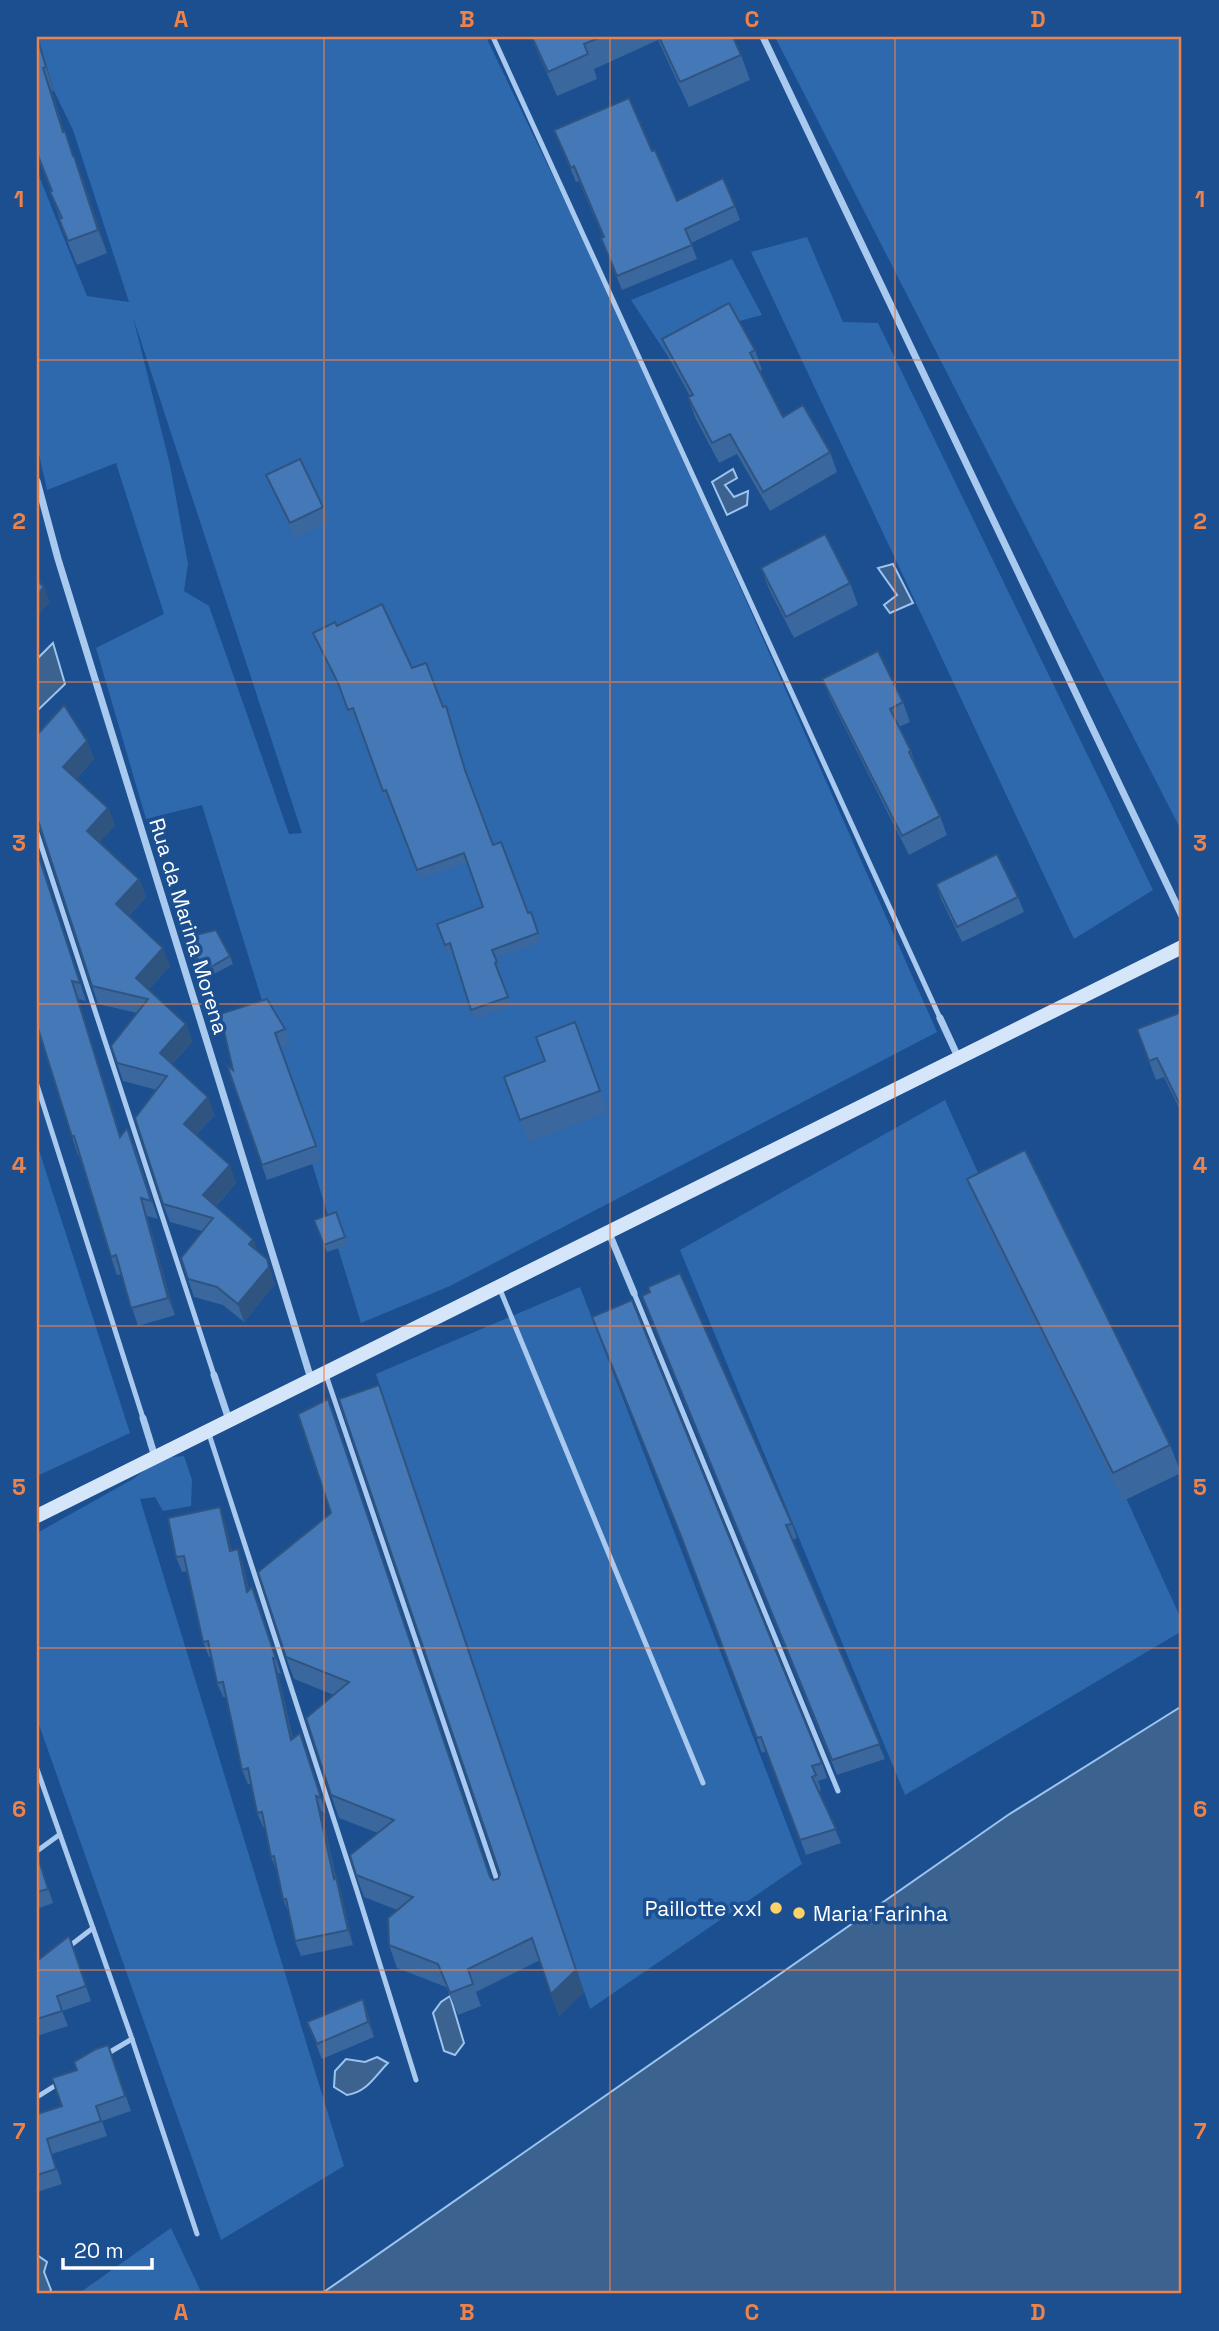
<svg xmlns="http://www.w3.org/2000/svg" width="1219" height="2331" viewBox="0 0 1219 2331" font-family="'Space Grotesk',sans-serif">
<rect width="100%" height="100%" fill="#1b4f8f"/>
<g fill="#2e69ad" fill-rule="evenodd">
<path d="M38 37H486L616 307 937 1032 450 1286 361 1323 202 805 146 819 96 648 164 614 116 463 47 490 37 445V171L87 296 129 302 73 130 54 91ZM133 317 302 833 289 834 209 606 184 591 188 564 170 465Z"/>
<polygon points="775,37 1182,37 1182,832"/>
<polygon points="807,237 843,322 878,323 1153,890 1074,939 751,252"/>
<polygon points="732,259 762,315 736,322 669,358 631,300"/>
<polygon points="945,1100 1182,1621 1182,1631 905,1795 680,1250"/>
<polygon points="37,1144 130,1433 37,1476"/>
<polygon points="580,1287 802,1864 590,2009 376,1374"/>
<polygon points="184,1456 192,1480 191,1506 163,1511 155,1497 140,1499 344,2166 221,2240 37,1719 37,1533 133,1479 161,1458"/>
<polygon points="171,2228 202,2294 78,2294"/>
</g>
<g fill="#3c6290" stroke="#9cc4f0" stroke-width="2">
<polygon points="733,469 737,478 725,485 734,497 748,491 747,505 727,515 712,482"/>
<polygon points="893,564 913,603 890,613 884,605 897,595 878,568"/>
<polygon points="53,643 65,684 37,711 37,659"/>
<polygon points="1182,1706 1182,2294 321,2294 1008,1815"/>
<polygon points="450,1996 464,2043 455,2055 444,2051 433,2013 441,2002"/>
<path d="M377 2057 388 2063C374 2077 367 2092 347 2095L334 2087 335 2071 346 2059 365 2062Z"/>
<polygon points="37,2255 47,2262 44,2272 51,2290 49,2294 37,2294"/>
</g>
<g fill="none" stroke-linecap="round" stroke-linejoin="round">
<g stroke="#a9c9ee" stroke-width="5">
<polyline points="493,37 940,1018"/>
<polyline points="37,833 214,1375"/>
<polyline points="37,1085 143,1418"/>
<polyline points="499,1287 703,1783"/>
<polyline points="634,1293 838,1791"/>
<polyline points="326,1375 499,1886"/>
<polyline points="209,1434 357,1891 416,2080"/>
<polyline points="37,1769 132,2039 197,2234"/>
<polyline points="37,1851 59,1835"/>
<polyline points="67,1948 93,1928"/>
<polyline points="105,2055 132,2039"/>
<polyline points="37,2097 61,2082"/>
</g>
<g stroke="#a9c9ee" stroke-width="7">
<polyline points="763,37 1182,916"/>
<polyline points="37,481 58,559 311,1379"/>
<polyline points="940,1018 958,1057"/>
<polyline points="609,1233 634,1293"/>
<polyline points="214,1375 229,1420"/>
<polyline points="143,1418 155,1457"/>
</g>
<polyline stroke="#d6e6fa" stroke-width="14" points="37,1516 1182,947"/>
</g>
<g fill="#3a679d">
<polygon points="37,37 38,37 54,91 52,91 64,131 83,180 107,253 77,265 68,243 59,219 60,219 51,191 37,155"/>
<polygon points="531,37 733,37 741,55 750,80 689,107 658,40 594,69 597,79 557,96"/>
<polygon points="554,130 652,151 677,201 735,206 740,220 691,243 697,259 622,290 601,238 603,237 579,181 576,182"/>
<polygon points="662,339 755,350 762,370 760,371 783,417 830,452 837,472 770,511 737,454 719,463 695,417 688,397 690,396 669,358"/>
<polygon points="266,475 323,507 329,521 295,538 272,489"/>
<polygon points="761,568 850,583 858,605 794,638 769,589"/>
<polygon points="337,626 412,668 468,777 493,845 528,913 531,912 541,942 496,958 500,971 498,971 511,1006 474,1019 453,952 448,954 437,924 483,907 467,862 420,879 389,799 386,800 356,717 351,719 341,692 313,633"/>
<polygon points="822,679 903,702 910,722 899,727 911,751 918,771 940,816 947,835 909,855 830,698"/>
<polygon points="37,735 87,741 94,759 76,779 108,808 115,826 99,842 139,879 146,897 129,916 170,966 148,990 186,1024 192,1042 172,1064 215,1115 196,1135 236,1183 216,1206 253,1239 257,1251 275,1284 244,1322 223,1305 194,1297 181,1258 202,1231 170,1222 163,1204 157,1090 123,1081 111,1046 137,1013 98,1004 41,831 37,828"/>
<polygon points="37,849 86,1001 78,999 120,1136 134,1145 158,1219 147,1216 175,1315 138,1326 121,1274 117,1275 111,1257 79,1155 78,1155 72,1137"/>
<polygon points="936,884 1018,897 1024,912 962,942 941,899"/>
<polygon points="194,955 230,956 233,964 210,976 197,963"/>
<polygon points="1182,1012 1182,1114 1164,1077 1156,1080 1137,1029"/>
<polygon points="220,1014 285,1029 291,1044 280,1048 321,1161 267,1180 227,1065 233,1070"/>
<polygon points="575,1022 608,1112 528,1142 504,1077 545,1061"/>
<polygon points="967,1179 1170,1445 1181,1473 1123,1501 977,1207"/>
<polygon points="336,1212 348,1245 327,1252 314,1220"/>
<polygon points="642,1296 792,1524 797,1538 792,1540 885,1759 837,1775"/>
<polygon points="592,1317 822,1763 827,1778 818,1781 821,1790 819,1791 841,1843 806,1855 766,1751 762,1753 687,1551"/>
<polygon points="328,1399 491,1878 493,1880 498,1879 500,1874 388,1408 584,1992 559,2016 540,1960 476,1992 481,2006 458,2015 446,1987 397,1968 389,1945 397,1910 364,1897 356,1875 378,1833 339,1818 331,1795 334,1695 294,1679 286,1657 331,1513"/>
<polygon points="225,1522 232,1551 238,1549 243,1564 249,1590 258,1602 281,1674 278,1673 293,1739 300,1733 326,1813 321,1811 336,1877 341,1892 353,1945 301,1956 295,1941 289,1914 283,1899 277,1871 271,1857 265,1827 263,1827 257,1813 251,1784 248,1784 242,1770 226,1697 223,1697 217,1683 212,1656 209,1657 203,1642 188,1571 182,1572 176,1557"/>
<polygon points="37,1853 53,1903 37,1909"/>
<polygon points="69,1936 91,2001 62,2011 68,2026 37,2036 37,1961"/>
<polygon points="368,2014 374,2037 322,2059 307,2022"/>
<polygon points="108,2045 131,2111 102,2121 107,2136 52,2154 62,2184 37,2192 37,2114 62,2106 77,2070"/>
</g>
<g fill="#305480">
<polygon points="37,37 38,37 54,91 46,67"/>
<polygon points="43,68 52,91 72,156 63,132"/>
<polygon points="74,156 83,180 107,253 98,230"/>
<polygon points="44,587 50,602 37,616 37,595"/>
<polygon points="87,741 94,759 70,785 63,767"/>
<polygon points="108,808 115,826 93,849 87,831"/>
<polygon points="139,879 146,897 123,922 116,904"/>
<polygon points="163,948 170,966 142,996 136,978"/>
<polygon points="72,981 78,999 126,1155 120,1137"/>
<polygon points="186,1024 192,1042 166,1070 160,1053"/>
<polygon points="208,1097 215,1115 190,1141 184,1124"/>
<polygon points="230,1165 236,1183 209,1213 203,1195"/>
<polygon points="141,1198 147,1216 175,1315 168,1298"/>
<polygon points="253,1239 259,1257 249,1244"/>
<polygon points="267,1259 275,1284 244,1322 238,1304"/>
<polygon points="379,1385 584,1992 559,2016 551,1994"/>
<polygon points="220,1507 225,1522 236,1566 230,1551"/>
<polygon points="238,1549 243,1564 252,1606 247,1592"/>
<polygon points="273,1658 278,1673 296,1755 291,1740"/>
<polygon points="316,1796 321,1811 339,1894 334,1879"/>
<polygon points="336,1877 341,1892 353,1945 348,1930"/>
<polygon points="363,1999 368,2014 374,2037 368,2022"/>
</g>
<g fill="#4478b7" stroke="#305480" stroke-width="2">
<polygon points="37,37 46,67 43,68 63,132 65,131 73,156 74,156 98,230 68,241 59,219 62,218 50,192 52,191 37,153"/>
<polygon points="532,37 601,37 584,44 588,54 548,72"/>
<polygon points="659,37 733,37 741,55 680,82"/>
<polygon points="629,98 652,151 655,150 677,201 723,178 735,206 685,229 692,245 617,276 601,238 604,237 574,166 571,168 554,130"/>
<polygon points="729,303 755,350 750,353 783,417 803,405 830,452 763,492 730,434 712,443 688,397 693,395 662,339"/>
<polygon points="300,459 323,507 290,523 266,475"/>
<polygon points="825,534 850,583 786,617 761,568"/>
<polygon points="37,580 44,587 37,595"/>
<polygon points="382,604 412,668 426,663 443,707 446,706 465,770 493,845 501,842 528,913 531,912 538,933 492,950 497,962 495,963 508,997 471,1010 450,943 445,945 437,924 483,907 464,853 417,870 386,790 383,791 353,708 348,710 338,683 313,633 335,622 337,626"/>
<polygon points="878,651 903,702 890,709 911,751 909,752 940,816 902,836 822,679"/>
<polygon points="64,705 87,741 63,767 108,808 87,831 139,879 116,904 163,948 136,978 186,1024 160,1053 208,1097 184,1124 230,1165 203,1195 253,1239 249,1244 267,1259 269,1267 238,1304 217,1287 188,1279 181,1258 213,1218 163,1204 135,1118 167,1076 117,1063 111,1046 148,999 92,986 37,817 37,735"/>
<polygon points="37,851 80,983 72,981 120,1137 127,1128 151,1201 141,1198 168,1298 131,1308 116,1255 111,1257 74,1136 72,1137 37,1025"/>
<polygon points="997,854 1018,897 957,927 936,884"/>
<polygon points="216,930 230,956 207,969 194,955 192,936"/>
<polygon points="267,999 285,1029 275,1033 316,1146 262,1165 227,1065 233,1070 220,1014"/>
<polygon points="1182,1012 1182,1107 1181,1107 1157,1058 1149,1061 1137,1029"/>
<polygon points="575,1022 600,1091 520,1120 504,1077 545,1061 536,1037"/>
<polygon points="1025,1150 1170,1445 1113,1473 967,1179"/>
<polygon points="336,1212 345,1237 324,1245 314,1220"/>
<polygon points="680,1273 792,1524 786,1525 880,1744 832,1760 642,1296 650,1292 648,1287"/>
<polygon points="632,1300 822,1763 812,1766 816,1775 812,1777 836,1829 800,1840 761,1737 757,1738 681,1536 592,1317"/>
<polygon points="379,1385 576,1970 551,1994 532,1938 468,1969 473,1984 450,1993 438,1964 389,1945 388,1918 413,1897 356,1875 350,1855 394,1820 331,1795 306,1718 349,1682 286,1657 258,1572 331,1513 298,1414 328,1399 490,1877 493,1880 498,1879 500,1874 339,1399"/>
<polygon points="220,1507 230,1551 238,1549 247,1592 252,1587 276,1659 273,1658 291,1740 300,1733 321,1798 316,1796 334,1879 336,1877 348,1930 295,1941 286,1899 283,1899 274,1856 271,1857 262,1812 257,1813 248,1768 242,1770 223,1682 217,1683 208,1641 203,1642 184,1556 176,1557 168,1518"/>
<polygon points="37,1854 48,1889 37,1892"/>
<polygon points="69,1936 86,1986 57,1996 62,2011 37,2019 37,1961"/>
<polygon points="363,1999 368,2022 317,2044 307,2022"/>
<polygon points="108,2045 125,2096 96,2106 101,2121 47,2139 56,2169 37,2175 37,2114 62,2106 52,2078 77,2070 74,2062 96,2049"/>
</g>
<path fill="none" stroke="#ee8249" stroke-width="2" stroke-opacity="0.55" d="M324 37V2294M610 37V2294M895 37V2294M37 360H1182M37 682H1182M37 1004H1182M37 1326H1182M37 1648H1182M37 1970H1182"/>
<g fill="#ffd166" stroke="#1b4f8f" stroke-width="2.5">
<circle cx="776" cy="1908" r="7"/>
<circle cx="799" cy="1913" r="7"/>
</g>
<g text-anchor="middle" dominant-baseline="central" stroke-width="7" stroke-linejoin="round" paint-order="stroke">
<g font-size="21" fill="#fff" stroke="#1b4f8f">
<text transform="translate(189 926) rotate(73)">Rua da Marina Morena</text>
</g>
<g font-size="21" fill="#fff" stroke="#1b4f8f" text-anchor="end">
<text x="762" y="1908">Paillotte xxl</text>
<text x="813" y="1913" text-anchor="start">Maria Farinha</text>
</g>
</g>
<rect width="1219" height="2331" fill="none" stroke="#1b4f8f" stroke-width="77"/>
<path d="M63 2258v10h89v-10" fill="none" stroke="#ffffff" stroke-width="3.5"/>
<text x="74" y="2258" font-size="21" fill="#ffffff" stroke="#1b4f8f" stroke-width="5" paint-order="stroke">20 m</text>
<rect x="38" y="38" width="1142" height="2254" fill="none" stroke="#ee8249" stroke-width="2.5"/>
<g font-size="23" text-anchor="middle" font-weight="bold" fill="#ee8249">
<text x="181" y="27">A</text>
<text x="467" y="27">B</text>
<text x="752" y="27">C</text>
<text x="1038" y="27">D</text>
<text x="19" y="207">1</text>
<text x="1200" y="207">1</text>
<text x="19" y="529">2</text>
<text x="1200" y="529">2</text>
<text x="19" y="851">3</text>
<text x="1200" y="851">3</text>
<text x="19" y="1173">4</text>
<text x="1200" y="1173">4</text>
<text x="19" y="1495">5</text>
<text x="1200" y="1495">5</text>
<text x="19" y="1817">6</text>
<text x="1200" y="1817">6</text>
<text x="19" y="2139">7</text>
<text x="1200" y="2139">7</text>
<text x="181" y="2320">A</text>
<text x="467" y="2320">B</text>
<text x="752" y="2320">C</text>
<text x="1038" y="2320">D</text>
</g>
</svg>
